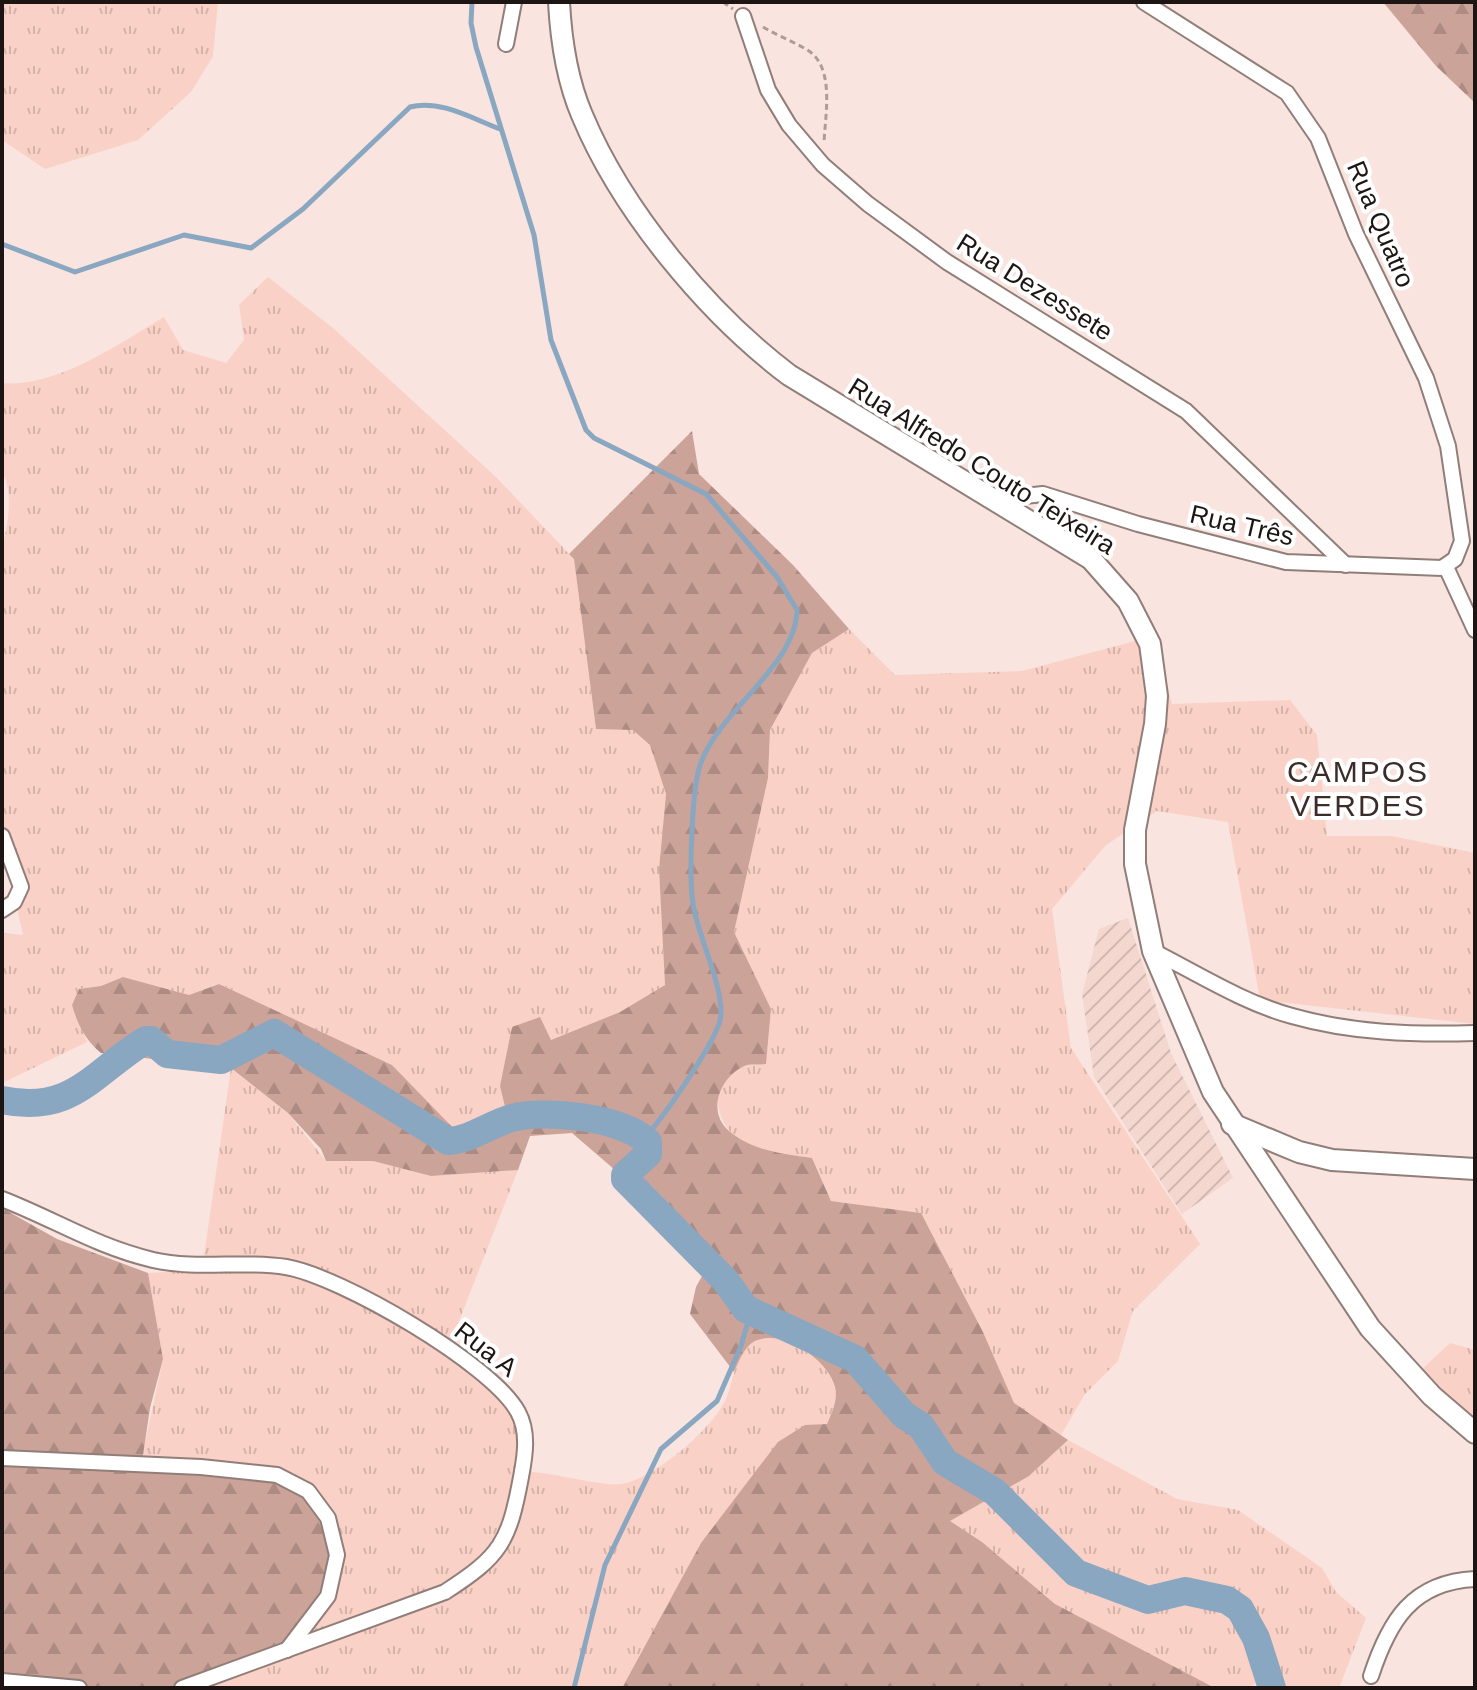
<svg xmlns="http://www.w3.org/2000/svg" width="1477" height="1690" viewBox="0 0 1477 1690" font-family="Helvetica,sans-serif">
<defs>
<pattern id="industrial-furrows" width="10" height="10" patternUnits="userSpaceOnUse" patternTransform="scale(2)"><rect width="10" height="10" fill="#f4d7cf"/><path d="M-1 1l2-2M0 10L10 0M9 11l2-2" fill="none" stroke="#d1b8b1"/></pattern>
<pattern id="grass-tufts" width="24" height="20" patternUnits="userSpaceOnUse" patternTransform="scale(2)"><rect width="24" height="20" fill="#fad1c6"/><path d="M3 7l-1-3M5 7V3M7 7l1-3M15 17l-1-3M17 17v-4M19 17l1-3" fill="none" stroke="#d6b3a9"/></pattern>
<pattern id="forest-firs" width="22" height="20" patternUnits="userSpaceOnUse" patternTransform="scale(2)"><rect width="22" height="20" fill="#cba398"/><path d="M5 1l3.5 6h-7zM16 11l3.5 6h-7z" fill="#ae8b82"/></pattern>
</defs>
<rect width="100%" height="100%" fill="#f9e4df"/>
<polygon fill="url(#industrial-furrows)" points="1128,918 1171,1053 1233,1178 1182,1214 1094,1077 1082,994 1099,929"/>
<g fill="url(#grass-tufts)">
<polygon points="2,2 218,2 213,56 191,92 138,140 45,169 2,140"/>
<path d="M268 277 333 328 496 477 574 559 596 729H633L650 745 666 794 659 869 665 985 620 1012 551 1040 500 1086 506 1111 459 1134 392 1065 219 984 189 995 123 977 101 986 79 989 72 1005 87 1042 2 1083V933L23 935 2 840V547C8 526 14 492 2 472V383C56 388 119 344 164 317L183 350 226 363 244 340 239 305Z"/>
<path d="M849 629 895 675 1022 671 1154 636 1172 704 1290 700 1317 735 1327 836H1392L1475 853V1024L1260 1000 1228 822 1157 811 1106 845 1052 909 1071 1048 1200 1244 1133 1311 1118 1361 1085 1394 1061 1435 1014 1404 983 1332 921 1213 831 1201 812 1158C787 1155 761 1153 739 1139 710 1119 710 1078 747 1065 752 1064 760 1065 766 1064L771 1009 734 932 768 778 770 730 812 653Z"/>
<path d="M231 1068 288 1113 326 1161H373L431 1176 518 1170 445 1357C498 1393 523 1405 532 1472 553 1473 606 1487 622 1484 655 1478 710 1431 725 1401 734 1383 734 1353 754 1342 781 1326 830 1361 835 1389 837 1402 832 1412 827 1424L805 1426 701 1543 622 1688H210L251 1663 141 1462 163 1359 148 1273 202 1270Z"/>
<polygon points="1450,1343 1475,1350 1475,1432 1419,1372"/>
<polygon points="1068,1440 1177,1499 1238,1510 1322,1568 1336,1592 1366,1618 1339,1688 1285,1688 1272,1673 1248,1688 1215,1688 1055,1604 982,1542 949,1521 1029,1476"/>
</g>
<g fill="url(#forest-firs)">
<polygon points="1383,2 1475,2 1475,103 1436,66"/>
<path d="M692 431 699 474 793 565 849 629 812 653 770 730 768 778 734 932 771 1009 766 1064C760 1065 752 1064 747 1065 720 1075 706 1112 729 1131 753 1151 783 1154 812 1158L831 1201 921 1213 983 1332 1014 1403 1068 1440 1029 1476 950 1521 982 1542 1055 1604 1215 1688H622L701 1543 778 1442 805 1425 827 1424C832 1412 838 1400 835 1387 828 1360 783 1328 755 1341 744 1347 739 1361 734 1372L690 1314 696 1287 707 1267 651 1201 572 1133 530 1136 518 1170 431 1176 373 1161H326L321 1149 288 1113 231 1068 101 1053C85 1040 78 1025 72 1005L79 989 101 986 123 977 189 995 219 984 392 1065 459 1134 506 1111 500 1086 512 1027 540 1017 551 1040 620 1012 665 985 659 869 666 794 650 745 633 730 596 729 574 559 569 554Z"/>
<polygon points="2,1208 57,1239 148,1273 163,1359 150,1408 142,1462 277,1477 306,1493 332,1532 331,1562 322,1592 292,1642 210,1688 2,1688"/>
</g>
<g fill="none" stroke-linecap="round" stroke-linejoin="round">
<g stroke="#89a7c1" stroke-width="5">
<path d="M472 2 471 23 476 47 534 235 551 340 586 430 594 438 706 494 777 577 797 610C796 668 714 713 699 769 692 794 688 883 694 909 700 940 722 984 721 1015 720 1037 661 1121 644 1138"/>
<path d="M2 244 75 272 184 235 251 248 303 209 410 107C440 99 473 119 500 129"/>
<polyline points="574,1688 605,1565 661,1449 717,1401 741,1346 749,1318 747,1310"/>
</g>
<path stroke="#89a7c1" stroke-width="28" d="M2 1100C73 1115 93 1072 146 1040H151L167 1054 221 1060 274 1033 448 1141C470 1140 490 1124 512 1118 545 1109 622 1117 648 1142V1154L625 1175V1179L725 1280 746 1309 855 1359 904 1415 921 1426 945 1462 995 1492 1076 1573 1148 1600 1185 1591 1227 1600 1240 1609 1256 1638 1272 1688"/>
<g stroke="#917e79" stroke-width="18">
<g id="street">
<polyline points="743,16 768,90 789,125 823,165 868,204 947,262 1186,411 1346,565"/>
<polyline points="506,44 514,2"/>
<polyline points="1004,505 1015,497 1043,494 1138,524 1286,562 1442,568 1455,559 1462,541 1448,446 1426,378 1356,234 1318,138 1287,93 1144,2"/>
<polyline points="1446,567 1475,630"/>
<polyline points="2,836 21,887 14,902 2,910"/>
<path d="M1153 951C1198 974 1244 1003 1292 1016 1352 1033 1414 1035 1475 1033"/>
<path d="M2 1199C56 1220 95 1246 153 1260 197 1270 242 1260 286 1267 340 1276 492 1364 518 1412 529 1432 525 1456 521 1477 509 1542 501 1556 445 1592L182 1688"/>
<polyline points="2,1458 201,1467 277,1475 308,1491 328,1518 337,1555 328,1596 287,1650"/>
<path d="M1371 1676C1389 1621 1412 1582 1475 1579"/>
<polyline points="2,1681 79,1688"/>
</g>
</g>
<g stroke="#917e79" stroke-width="24">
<g id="secondary">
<path d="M559 2C561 40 567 80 582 115 622 211 707 313 789 375L1091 559 1128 601 1150 644 1157 696 1155 724 1135 830V864L1153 951 1213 1092 1370 1328 1432 1396 1475 1433"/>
<polyline points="1232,1124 1299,1152 1332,1160 1475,1169"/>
</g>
</g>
<g stroke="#ad9d99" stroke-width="3" stroke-dasharray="6 4" stroke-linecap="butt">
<polyline points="723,2 733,9"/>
<path d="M763 27C778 36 795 42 809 51 835 69 825 116 824 143"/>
</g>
<use href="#street" stroke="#fff" stroke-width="14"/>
<use href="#secondary" stroke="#fff" stroke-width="20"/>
</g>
<g text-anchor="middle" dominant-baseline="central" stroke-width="8" stroke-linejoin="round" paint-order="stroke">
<g font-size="26" fill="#1c1513" stroke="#fff">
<text transform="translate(1381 224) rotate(67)">Rua Quatro</text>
<text transform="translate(1035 287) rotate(32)">Rua Dezessete</text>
<text transform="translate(982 466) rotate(32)">Rua Alfredo Couto Teixeira</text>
<text transform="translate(1242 525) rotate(13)">Rua Três</text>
<text transform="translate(486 1349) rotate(38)">Rua A</text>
</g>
<g font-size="30" letter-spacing="2" fill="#3b2c28" stroke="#fff">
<text x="1358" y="771">CAMPOS<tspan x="1358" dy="34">VERDES</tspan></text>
</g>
</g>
<rect width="1477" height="1690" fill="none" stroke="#1c1513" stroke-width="8"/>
</svg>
